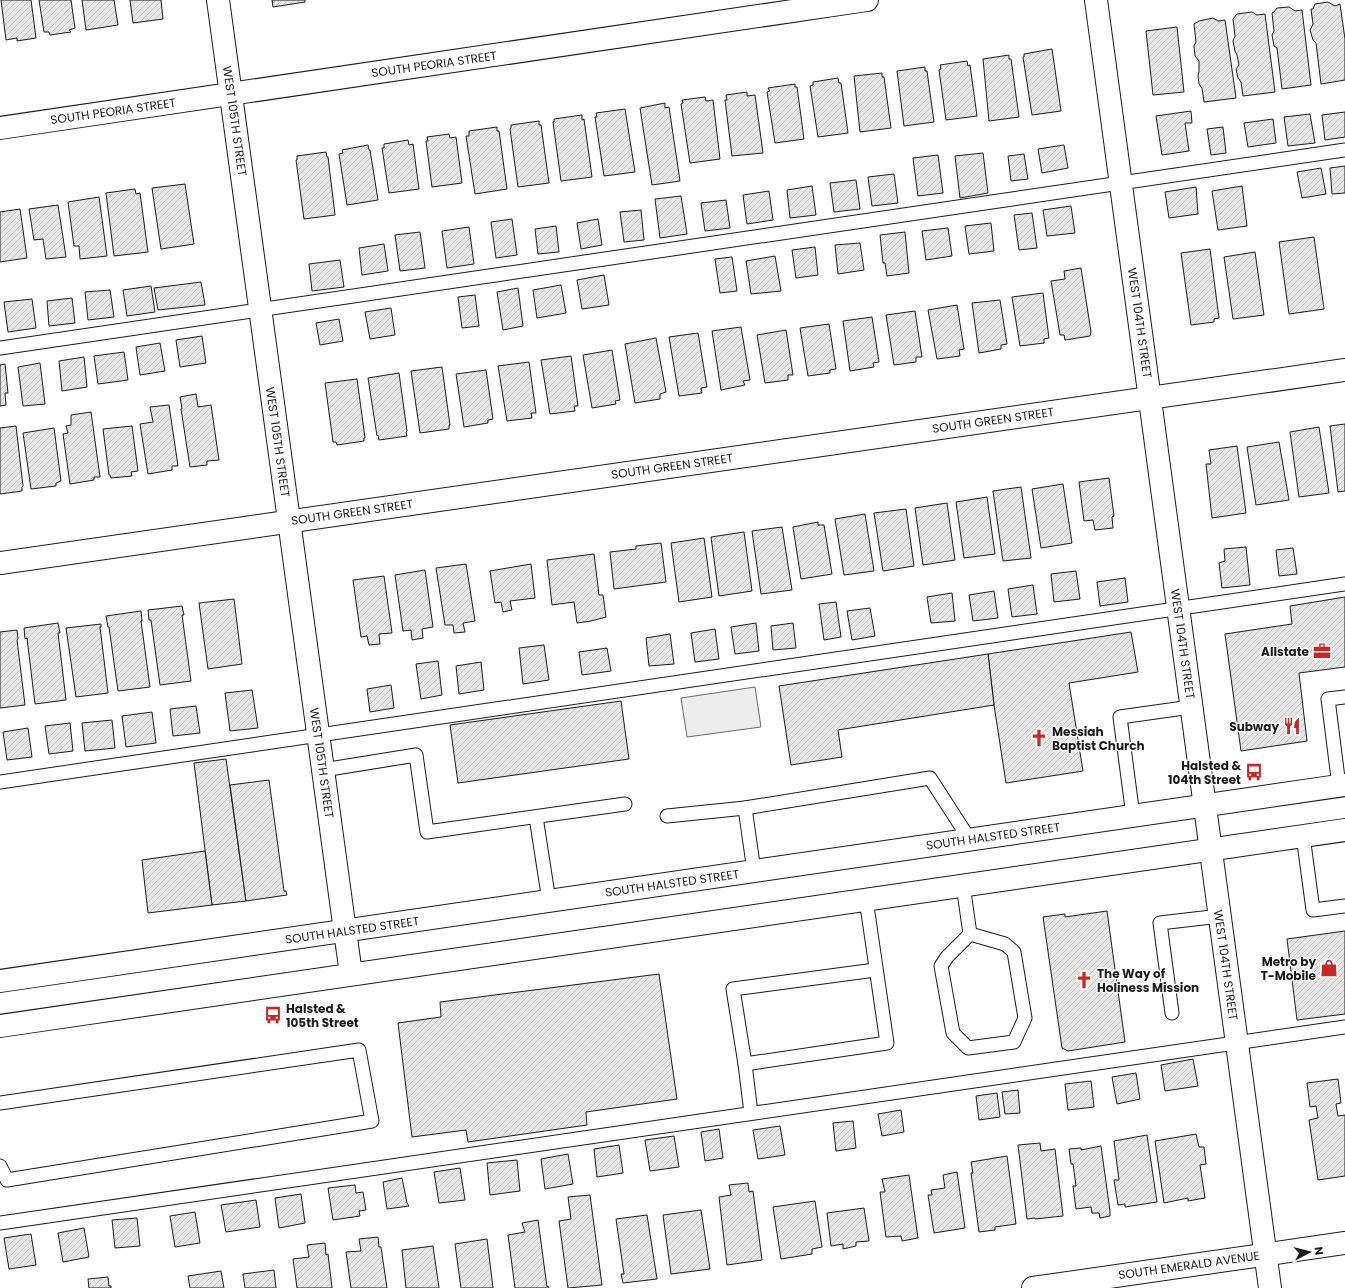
<svg xmlns="http://www.w3.org/2000/svg" width="1345" height="1288" viewBox="0 0 1345 1288" font-family="Poppins,sans-serif">
<defs>
<pattern id="building-hatch" width="6" height="6" patternUnits="userSpaceOnUse"><rect width="6" height="6" fill="#e6e6e6"/><path d="M-1 1l2-2M0 6l6-6M5 7l2-2" fill="none" stroke="#c5c5c5"/></pattern>
</defs>
<rect width="100%" height="100%" fill="#fff"/>
<polygon fill="#ededed" stroke="#6a6a6a" points="755,687 761,727 687,737 681,698"/>
<g fill="url(#building-hatch)" stroke="#1a1a1a">
<polygon points="1,0 31,0 36,38 17,41 17,38 6,40"/>
<polygon points="39,0 71,0 75,28 69,30 71,32 50,35 49,32 44,32"/>
<polygon points="82,0 114,0 118,25 86,30"/>
<polygon points="130,0 161,0 163,19 133,23"/>
<polygon points="272,0 305,0 305,2 273,7"/>
<polygon points="1328,2 1335,6 1340,4 1345,39 1345,80 1321,84 1316,43 1313,40 1310,30 1313,24 1311,9 1313,9 1315,4"/>
<polygon points="1289,7 1295,11 1302,10 1311,85 1282,89 1277,48 1274,46 1272,35 1274,31 1272,13 1274,12 1277,8"/>
<polygon points="1252,12 1257,15 1265,14 1275,92 1243,96 1241,82 1238,78 1236,69 1239,65 1237,55 1235,51 1233,41 1235,36 1233,19 1237,14"/>
<polygon points="1213,18 1218,21 1225,20 1236,98 1204,102 1202,88 1199,84 1198,76 1199,71 1199,61 1195,56 1194,46 1196,42 1194,24 1199,21"/>
<polygon points="1177,27 1184,92 1153,95 1146,31"/>
<polygon points="1052,49 1061,111 1032,115 1023,57 1024,57 1024,54"/>
<polygon points="1009,55 1009,59 1011,59 1019,117 989,121 983,59"/>
<polygon points="967,61 968,66 970,65 977,116 946,120 939,70 941,69 940,65"/>
<polygon points="925,67 925,71 927,71 934,122 904,126 897,71"/>
<polygon points="882,73 882,77 884,77 891,128 860,132 854,76"/>
<polygon points="838,78 839,83 841,83 848,133 818,137 810,86 813,85 813,82"/>
<polygon points="795,84 795,87 797,87 804,139 775,143 767,92 770,91 768,88"/>
<polygon points="747,92 747,96 755,95 763,153 732,156 725,100 727,100 726,95"/>
<polygon points="705,97 706,101 713,100 720,159 690,163 681,104 683,103 682,100"/>
<polygon points="665,103 665,108 669,107 680,181 652,185 640,108"/>
<polygon points="625,109 635,172 604,176 595,117 597,117 596,113"/>
<polygon points="1191,111 1192,123 1185,123 1189,151 1162,155 1156,116"/>
<polygon points="1345,112 1345,137 1325,140 1322,115"/>
<polygon points="1310,114 1315,143 1288,146 1284,117"/>
<polygon points="582,115 582,120 584,119 592,177 561,181 553,122 554,122 554,119"/>
<polygon points="1273,119 1276,143 1248,147 1244,123"/>
<polygon points="539,121 539,125 541,125 549,183 518,187 510,129 511,128 511,125"/>
<polygon points="497,127 497,131 499,131 507,189 475,194 466,136 469,136 469,131"/>
<polygon points="1223,127 1226,153 1211,155 1207,129"/>
<polygon points="449,134 450,138 456,137 462,183 432,187 426,141 428,141 427,137"/>
<polygon points="408,140 409,145 413,144 419,189 389,193 382,148 384,148 384,144"/>
<polygon points="368,145 369,150 370,150 378,200 347,205 339,154 343,153 342,150"/>
<polygon points="1064,145 1068,168 1042,173 1038,149"/>
<polygon points="326,152 327,157 328,157 335,215 304,219 296,160 297,160 297,156"/>
<polygon points="983,153 988,193 960,198 955,156"/>
<polygon points="1024,154 1028,179 1011,181 1008,156"/>
<polygon points="938,155 943,193 918,196 913,158"/>
<polygon points="1345,166 1345,193 1332,194 1330,168"/>
<polygon points="1321,168 1326,194 1302,198 1297,172"/>
<polygon points="894,174 898,203 872,206 868,177"/>
<polygon points="856,180 860,209 834,212 830,183"/>
<polygon points="185,184 194,244 161,249 152,188"/>
<polygon points="812,186 816,215 790,218 787,190"/>
<polygon points="1242,186 1247,226 1218,230 1212,191"/>
<polygon points="1196,187 1198,214 1169,218 1165,192"/>
<polygon points="135,189 136,194 140,193 148,252 114,256 106,193"/>
<polygon points="769,191 773,220 747,224 743,195"/>
<polygon points="681,196 687,234 660,238 655,199"/>
<polygon points="99,197 107,256 80,259 79,246 74,246 68,202"/>
<polygon points="726,200 730,228 705,231 701,203"/>
<polygon points="58,205 66,257 46,259 43,239 34,240 29,209"/>
<polygon points="1071,206 1075,233 1047,236 1043,210"/>
<polygon points="20,209 27,258 0,262 0,212"/>
<polygon points="641,210 644,240 624,242 620,212"/>
<polygon points="1032,213 1037,248 1019,250 1014,215"/>
<polygon points="512,219 517,255 496,258 491,222"/>
<polygon points="598,219 602,245 581,249 577,223"/>
<polygon points="991,223 994,251 969,254 965,226"/>
<polygon points="556,226 559,252 538,254 535,229"/>
<polygon points="469,227 474,264 447,268 442,231"/>
<polygon points="948,228 952,256 926,260 922,231"/>
<polygon points="420,232 425,268 400,271 395,235"/>
<polygon points="905,232 909,273 887,276 885,263 883,263 880,235"/>
<polygon points="1314,237 1324,309 1289,314 1279,242"/>
<polygon points="860,243 864,270 838,274 835,245"/>
<polygon points="384,244 388,271 362,275 359,248"/>
<polygon points="815,247 818,275 796,278 792,250"/>
<polygon points="1210,249 1219,318 1214,319 1214,322 1191,325 1181,253"/>
<polygon points="1255,252 1264,315 1233,319 1224,257"/>
<polygon points="775,256 781,291 751,294 746,261"/>
<polygon points="732,257 737,291 720,293 715,259"/>
<polygon points="340,260 344,287 312,291 309,264"/>
<polygon points="1081,268 1091,332 1090,336 1065,340 1064,335 1060,335 1051,281 1065,279 1064,271"/>
<polygon points="604,275 609,305 582,309 577,280"/>
<polygon points="201,282 205,305 158,310 154,288"/>
<polygon points="561,285 566,313 537,318 533,290"/>
<polygon points="151,286 155,312 127,316 123,290"/>
<polygon points="518,288 523,326 503,330 497,292"/>
<polygon points="110,290 114,317 88,320 85,292"/>
<polygon points="1043,293 1049,338 1044,339 1044,343 1020,346 1012,297"/>
<polygon points="475,295 479,326 462,328 458,297"/>
<polygon points="72,298 75,323 49,326 47,301"/>
<polygon points="32,299 36,328 8,332 4,302"/>
<polygon points="1000,300 1007,344 1001,345 1001,349 979,353 972,303"/>
<polygon points="957,305 964,349 959,350 960,356 937,359 928,310"/>
<polygon points="391,308 395,335 370,339 365,312"/>
<polygon points="915,311 922,357 916,357 916,362 894,365 886,315"/>
<polygon points="872,317 879,362 873,363 874,367 850,371 843,321"/>
<polygon points="339,319 343,341 320,345 316,323"/>
<polygon points="829,324 836,369 830,370 830,373 808,376 800,328"/>
<polygon points="741,327 750,380 743,381 745,385 721,390 712,331"/>
<polygon points="786,330 793,375 788,375 788,380 765,383 757,335"/>
<polygon points="698,333 707,387 701,388 702,393 679,396 669,337"/>
<polygon points="202,336 206,363 180,367 176,340"/>
<polygon points="656,338 666,392 660,394 660,399 635,403 625,344"/>
<polygon points="160,343 165,371 140,375 136,347"/>
<polygon points="612,350 620,400 615,401 616,404 592,408 583,355"/>
<polygon points="124,352 128,380 98,384 94,356"/>
<polygon points="571,356 578,406 574,406 575,411 550,414 541,360"/>
<polygon points="84,357 87,387 62,391 59,361"/>
<polygon points="529,362 536,413 531,413 532,418 507,421 498,366"/>
<polygon points="40,363 45,404 23,406 18,367"/>
<polygon points="5,364 8,393 5,393 6,405 0,406 0,365"/>
<polygon points="442,367 450,425 449,425 449,429 420,433 411,371"/>
<polygon points="486,370 493,419 488,420 488,423 464,427 456,374"/>
<polygon points="399,373 407,431 406,432 407,436 379,440 378,435 377,436 368,378"/>
<polygon points="357,379 365,438 364,438 364,441 337,445 336,442 333,442 325,383"/>
<polygon points="196,394 198,407 211,405 219,460 207,461 207,465 190,467 181,409 182,409 180,397"/>
<polygon points="169,405 178,466 172,466 172,470 148,474 140,424 153,422 150,407"/>
<polygon points="91,412 100,477 94,477 94,480 70,484 63,434 68,433 66,426 71,425 71,415"/>
<polygon points="1345,424 1345,491 1338,492 1330,426"/>
<polygon points="16,426 23,486 22,487 22,491 0,494 0,428"/>
<polygon points="132,426 138,471 131,472 132,476 111,478 110,475 109,475 103,429"/>
<polygon points="1319,427 1329,493 1299,497 1290,432"/>
<polygon points="54,428 61,481 56,483 56,486 31,489 23,433"/>
<polygon points="1279,442 1289,500 1256,505 1247,447"/>
<polygon points="1237,446 1246,513 1212,518 1206,464 1211,464 1209,450"/>
<polygon points="1109,478 1114,516 1112,517 1113,528 1095,530 1093,520 1084,521 1079,482"/>
<polygon points="1063,484 1072,543 1041,548 1032,489"/>
<polygon points="1021,487 1031,558 1003,561 993,491"/>
<polygon points="987,497 995,554 964,558 956,502"/>
<polygon points="947,503 955,560 923,565 915,508"/>
<polygon points="906,509 914,566 883,571 874,513"/>
<polygon points="865,514 874,571 844,575 835,519"/>
<polygon points="818,522 818,525 824,525 832,574 801,579 793,527"/>
<polygon points="782,527 792,590 761,594 752,531"/>
<polygon points="744,532 752,591 719,596 711,537"/>
<polygon points="704,538 712,597 679,602 671,543"/>
<polygon points="661,543 666,582 614,589 610,552 636,549 636,546"/>
<polygon points="1246,547 1250,585 1222,588 1219,563 1225,561 1224,549"/>
<polygon points="1293,548 1297,574 1279,576 1276,550"/>
<polygon points="594,554 599,595 603,595 606,617 591,621 577,623 574,602 552,605 547,560"/>
<polygon points="466,564 475,621 463,623 465,632 454,633 453,625 445,625 436,568"/>
<polygon points="531,564 535,598 510,601 512,610 503,612 501,602 495,603 490,571"/>
<polygon points="425,570 433,627 422,629 423,638 412,640 411,630 403,631 395,575"/>
<polygon points="1076,571 1080,599 1054,602 1051,574"/>
<polygon points="384,576 392,633 379,634 380,644 369,645 367,636 361,637 353,580"/>
<polygon points="1125,578 1128,602 1100,606 1097,582"/>
<polygon points="1033,585 1037,614 1012,617 1008,589"/>
<polygon points="994,591 998,618 973,621 969,595"/>
<polygon points="952,593 955,621 931,623 927,597"/>
<polygon points="1345,597 1345,667 1299,673 1307,741 1241,751 1225,634 1292,624 1290,606"/>
<polygon points="234,599 242,664 208,669 199,603"/>
<polygon points="836,602 841,637 824,640 819,604"/>
<polygon points="182,606 184,615 182,615 191,681 160,685 151,620 149,620 148,610"/>
<polygon points="870,608 875,636 852,640 847,611"/>
<polygon points="141,611 142,621 141,621 150,687 118,691 109,627 108,627 106,616"/>
<polygon points="58,623 60,633 58,633 66,700 35,704 27,638 25,639 24,628"/>
<polygon points="756,623 759,651 735,654 731,627"/>
<polygon points="793,623 796,648 773,650 771,626"/>
<polygon points="101,624 101,627 100,627 108,693 76,697 66,628"/>
<polygon points="715,629 719,659 695,662 691,633"/>
<polygon points="17,630 18,639 17,640 25,705 0,708 0,632"/>
<polygon points="1131,632 1138,672 1069,683 1083,771 1006,783 994,705 988,654"/>
<polygon points="670,634 674,664 649,666 646,638"/>
<polygon points="544,645 549,680 523,684 519,648"/>
<polygon points="607,648 611,671 582,675 579,652"/>
<polygon points="988,654 994,705 838,730 842,757 791,765 779,686"/>
<polygon points="438,661 442,695 421,699 416,664"/>
<polygon points="481,662 484,690 459,694 456,666"/>
<polygon points="391,685 394,708 370,712 367,689"/>
<polygon points="252,690 258,728 230,731 225,693"/>
<polygon points="621,701 629,759 458,783 450,725"/>
<polygon points="196,706 200,733 173,736 170,709"/>
<polygon points="152,712 156,743 126,747 122,716"/>
<polygon points="112,720 115,748 85,751 82,723"/>
<polygon points="70,723 73,751 49,754 45,726"/>
<polygon points="28,728 32,757 7,760 3,732"/>
<polygon points="226,759 246,901 212,905 194,763"/>
<polygon points="269,780 284,891 286,891 287,895 246,901 230,785"/>
<polygon points="205,851 212,905 148,913 142,860"/>
<polygon points="1107,911 1125,1042 1068,1051 1062,1048 1043,917 1065,914 1065,917"/>
<polygon points="1345,931 1345,1014 1297,1020 1287,939"/>
<polygon points="659,974 677,1099 586,1112 587,1125 468,1142 466,1130 412,1137 398,1023 441,1017 440,1002"/>
<polygon points="1193,1059 1198,1086 1165,1091 1161,1065"/>
<polygon points="1136,1073 1140,1099 1117,1104 1112,1077"/>
<polygon points="1338,1079 1341,1103 1336,1104 1338,1116 1345,1115 1345,1176 1318,1180 1309,1120 1318,1118 1316,1106 1310,1107 1307,1083"/>
<polygon points="1091,1081 1094,1107 1068,1110 1065,1084"/>
<polygon points="1018,1090 1020,1113 1005,1114 1002,1092"/>
<polygon points="997,1093 1000,1117 979,1120 976,1096"/>
<polygon points="901,1110 904,1132 882,1136 878,1114"/>
<polygon points="853,1121 856,1148 836,1151 833,1123"/>
<polygon points="780,1126 785,1155 758,1159 753,1130"/>
<polygon points="719,1129 723,1158 705,1161 701,1132"/>
<polygon points="1196,1134 1199,1147 1204,1147 1206,1164 1200,1165 1205,1198 1188,1201 1188,1198 1164,1203 1155,1141"/>
<polygon points="1147,1135 1157,1202 1125,1207 1125,1204 1118,1205 1114,1180 1119,1180 1114,1141"/>
<polygon points="674,1136 679,1167 650,1171 645,1140"/>
<polygon points="1040,1143 1041,1151 1055,1149 1063,1216 1035,1219 1035,1218 1027,1219 1018,1145"/>
<polygon points="619,1145 623,1173 597,1177 594,1149"/>
<polygon points="1101,1146 1110,1211 1110,1216 1100,1218 1099,1213 1092,1213 1091,1207 1076,1209 1073,1186 1076,1186 1073,1164 1071,1164 1069,1149 1081,1148 1081,1150"/>
<polygon points="568,1154 573,1184 545,1189 541,1159"/>
<polygon points="1007,1156 1016,1224 995,1227 995,1230 979,1232 971,1173 973,1173 971,1162"/>
<polygon points="517,1160 520,1191 490,1195 487,1163"/>
<polygon points="460,1168 465,1200 439,1203 434,1172"/>
<polygon points="957,1172 965,1228 934,1233 928,1195 932,1195 931,1190 945,1188 943,1175"/>
<polygon points="909,1175 918,1238 902,1241 901,1236 886,1237 880,1192 885,1192 882,1179"/>
<polygon points="402,1178 407,1203 409,1206 387,1209 383,1182"/>
<polygon points="748,1183 749,1192 753,1191 762,1260 727,1265 719,1197 731,1195 729,1185"/>
<polygon points="355,1185 356,1193 363,1192 366,1210 359,1211 360,1216 333,1220 328,1188"/>
<polygon points="301,1194 305,1223 279,1228 275,1198"/>
<polygon points="590,1195 602,1285 568,1288 559,1221 571,1219 568,1197"/>
<polygon points="256,1200 260,1227 226,1232 221,1205"/>
<polygon points="815,1201 822,1247 812,1249 812,1254 781,1259 773,1207"/>
<polygon points="864,1208 869,1241 856,1242 856,1246 843,1249 843,1244 831,1246 827,1213"/>
<polygon points="701,1210 710,1269 671,1274 663,1215"/>
<polygon points="195,1212 200,1243 175,1247 170,1216"/>
<polygon points="647,1215 657,1279 623,1283 621,1274 624,1274 616,1219"/>
<polygon points="137,1218 140,1246 115,1248 112,1220"/>
<polygon points="538,1220 547,1287 548,1286 549,1288 515,1288 508,1235 525,1232 522,1223"/>
<polygon points="84,1228 89,1257 63,1262 58,1233"/>
<polygon points="31,1234 36,1265 9,1269 4,1238"/>
<polygon points="378,1237 379,1247 381,1247 387,1288 351,1288 346,1252 361,1251 359,1239"/>
<polygon points="487,1239 493,1288 461,1288 455,1244"/>
<polygon points="325,1243 326,1255 328,1254 332,1288 297,1288 293,1259 309,1257 307,1245"/>
<polygon points="433,1246 439,1288 406,1288 402,1250"/>
<polygon points="274,1270 276,1288 245,1288 243,1274"/>
<polygon points="221,1271 224,1288 190,1288 188,1276"/>
<polygon points="108,1277 109,1286 111,1286 111,1288 89,1288 88,1279"/>
</g>
<g fill="none" stroke-linecap="round" stroke-linejoin="round">
<g stroke="#1a1a1a" stroke-width="15">
<g id="service">
<polyline points="0,348 1345,150"/>
<polyline points="323,770 416,755 427,832 625,804"/>
<polyline points="0,782 1345,584"/>
<polyline points="1339,786 1328,699 1345,697"/>
<polyline points="745,808 754,871"/>
<polyline points="667,816 745,808 930,778 970,840"/>
<polyline points="1133,816 1120,717 1191,707"/>
<polyline points="536,817 549,901"/>
<polyline points="1303,836 1313,910 1345,906"/>
<polyline points="963,885 970,934"/>
<polygon points="970,934 1005,944 1014,952 1025,1018 1014,1042 968,1048 953,1033 941,966 947,957"/>
<polyline points="1172,1013 1160,923 1220,916"/>
<polyline points="745,1064 733,989 875,970"/>
<polyline points="0,1103 359,1050 372,1121 7,1180 0,1166"/>
<polyline points="751,1113 745,1064 887,1043 866,899"/>
<polyline points="0,1223 1345,1027"/>
</g>
</g>
<g stroke="#1a1a1a" stroke-width="24">
<g id="minor">
<polyline points="218,0 345,931"/>
<polyline points="1096,0 1270,1288"/>
<polyline points="0,128 867,0"/>
<polyline points="0,563 1345,370"/>
<polyline points="1033,1288 1345,1243"/>
</g>
</g>
<g stroke="#1a1a1a" stroke-width="24">
<g id="primary">
<polyline points="345,931 351,974"/>
<polyline points="0,981 1345,785"/>
<polyline points="0,1026 1345,830"/>
</g>
</g>
<use href="#service" stroke="#fff" stroke-width="13"/>
<use href="#minor" stroke="#fff" stroke-width="22"/>
<use href="#primary" stroke="#fff" stroke-width="22"/>
</g>
<defs>
<g id="office-bare" transform="scale(1.38)"><path d="M-6-3h4V-5.5h4V-3h4V5H-6ZM-1-4.5V-3h2v-1.5ZM-6 0V1H6V0Z" fill="#c62828" stroke="#fff" stroke-width="2.5" paint-order="stroke"/></g>
<g id="restaurant-bare" transform="scale(1.38)"><path d="M-5-6h1v4h1v-4h1v4h1v-4h1v5L-1.5 .5V6h-2V.5L-5-1ZM5-6V6H3V1.5H1.5Q1.5-4 5-6Z" fill="#c62828" stroke="#fff" stroke-width="2.5" paint-order="stroke"/></g>
<g id="church-bare" transform="scale(1.38)"><path d="M-1.2-6h2.4v3.5h3.3v2.4h-3.3V6h-2.4V-.1h-3.3v-2.4h3.3Z" fill="#c62828" stroke="#fff" stroke-width="2.5" paint-order="stroke"/></g>
<g id="bus-bare" transform="scale(1.38)"><path d="M-5-6H5V4H4V6H2V4H-2V6H-4V4H-5ZM-3.5-4V0h7V-4ZM-3.5 1.2v1.5H-2V1.2ZM2 1.2v1.5H3.5V1.2Z" fill="#c62828" stroke="#fff" stroke-width="2.5" paint-order="stroke"/></g>
<g id="shop-bare" transform="scale(1.38)"><path d="M-5-2.5h2.3a2.7 3.5 0 0 1 5.4 0H5L5.5 6h-11ZM-1.5-2.5h3a1.5 2.3 0 0 0-3 0Z" fill="#c62828" stroke="#fff" stroke-width="2.5" paint-order="stroke"/></g>
</defs>
<g fill-rule="evenodd">
<use href="#office-bare" x="1322" y="651"/>
<use href="#restaurant-bare" x="1292" y="726"/>
<use href="#church-bare" x="1039" y="738"/>
<use href="#bus-bare" x="1254" y="772"/>
<use href="#shop-bare" x="1329" y="968"/>
<use href="#church-bare" x="1084" y="980"/>
<use href="#bus-bare" x="273" y="1015"/>
</g>
<g text-anchor="middle" dominant-baseline="central" stroke-width="3" stroke-linejoin="round" paint-order="stroke">
<g font-size="12" fill="#1a1a1a" stroke="#fff">
<text transform="translate(434 64) rotate(-8)">SOUTH PEORIA STREET</text>
<text transform="translate(113 111) rotate(-8)">SOUTH PEORIA STREET</text>
<text transform="translate(235 121) rotate(82)">WEST 105TH STREET</text>
<text transform="translate(1140 323) rotate(82)">WEST 104TH STREET</text>
<text transform="translate(993 420) rotate(-8)">SOUTH GREEN STREET</text>
<text transform="translate(278 442) rotate(82)">WEST 105TH STREET</text>
<text transform="translate(672 466) rotate(-8)">SOUTH GREEN STREET</text>
<text transform="translate(352 512) rotate(-8)">SOUTH GREEN STREET</text>
<text transform="translate(1183 644) rotate(82)">WEST 104TH STREET</text>
<text transform="translate(322 763) rotate(82)">WEST 105TH STREET</text>
<text transform="translate(993 836) rotate(-8)">SOUTH HALSTED STREET</text>
<text transform="translate(672 883) rotate(-8)">SOUTH HALSTED STREET</text>
<text transform="translate(352 930) rotate(-8)">SOUTH HALSTED STREET</text>
<text transform="translate(1226 965) rotate(82)">WEST 104TH STREET</text>
<text transform="translate(1189 1265) rotate(-8)">SOUTH EMERALD AVENUE</text>
</g>
<g font-size="12" font-weight="bold" fill="#1a1a1a" stroke="#fff" text-anchor="end">
<text x="1309" y="651">Allstate</text>
<text x="1279" y="726">Subway</text>
<text x="1052" y="731" text-anchor="start">Messiah<tspan x="1052" dy="14">Baptist Church</tspan></text>
<text x="1241" y="765">Halsted &amp;<tspan x="1241" dy="14">104th Street</tspan></text>
<text x="1316" y="961">Metro by<tspan x="1316" dy="14">T-Mobile</tspan></text>
<text x="1097" y="973" text-anchor="start">The Way of<tspan x="1097" dy="14">Holiness Mission</tspan></text>
<text x="286" y="1008" text-anchor="start">Halsted &amp;<tspan x="286" dy="14">105th Street</tspan></text>
</g>
</g>
<g transform="translate(1309 1252) rotate(83)" stroke="#ffffff" stroke-width="3" paint-order="stroke">
<path d="M0-3L7 15L0 10L-7 15Z" fill="#1a1a1a"/>
<text y="-6" font-size="11" font-weight="bold" text-anchor="middle" fill="#1a1a1a">N</text>
</g>
</svg>
